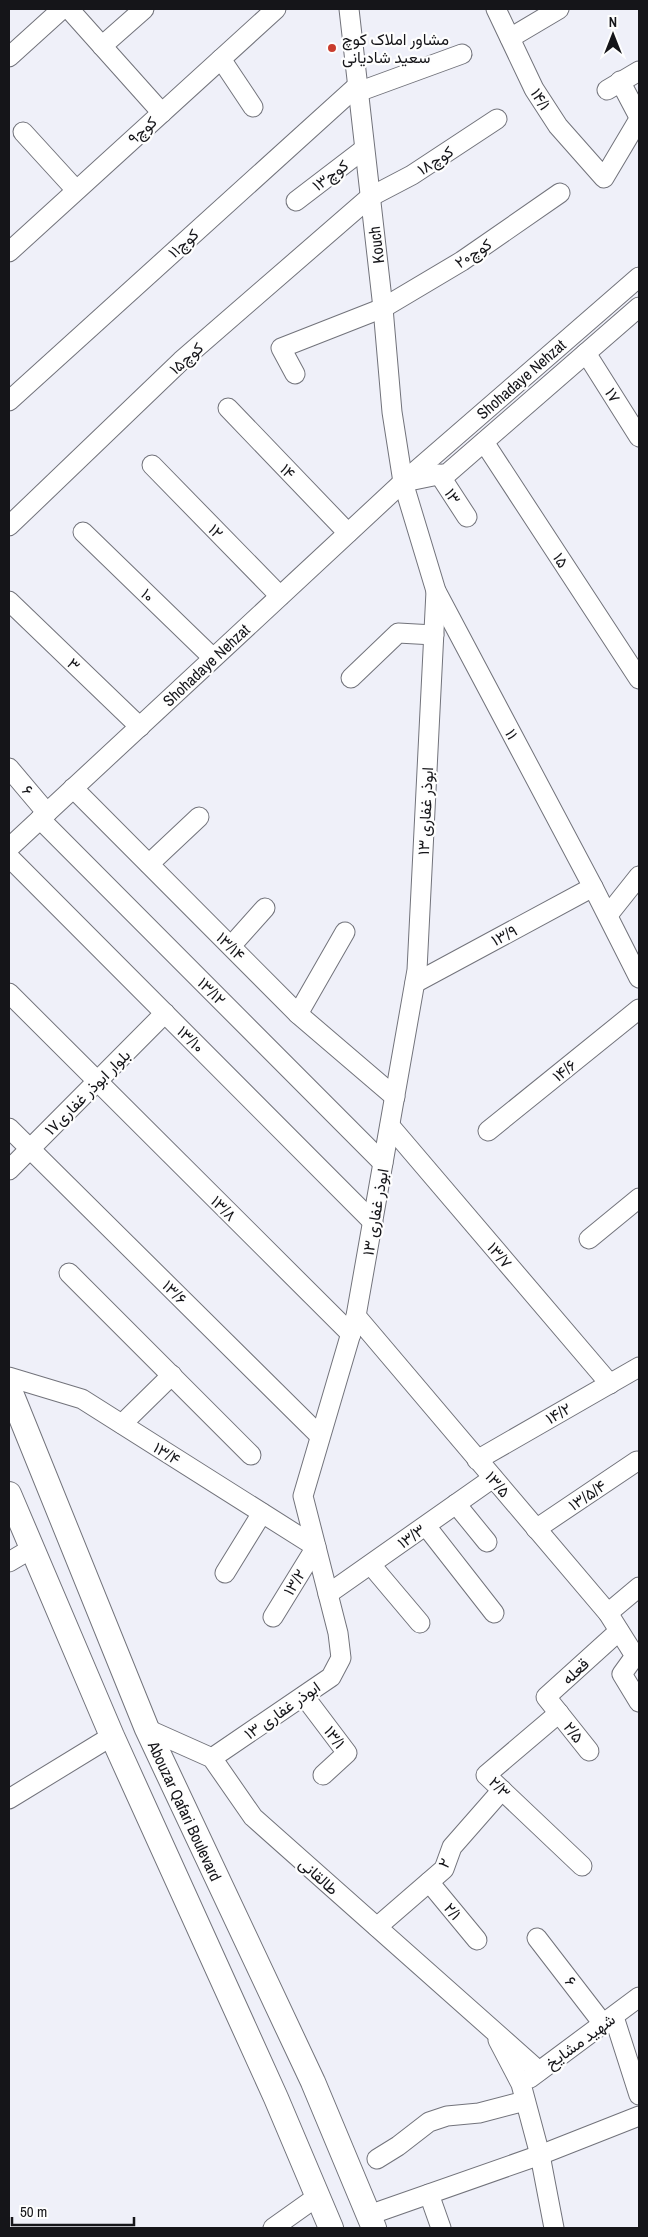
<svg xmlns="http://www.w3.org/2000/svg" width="648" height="2237" viewBox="0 0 648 2237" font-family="'Archivo Narrow',Vazirmatn,sans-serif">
<rect width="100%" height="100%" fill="#eff0f9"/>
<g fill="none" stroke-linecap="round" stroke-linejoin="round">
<g stroke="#72737b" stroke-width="21">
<g id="minor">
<polyline points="69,9 162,113"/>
<polyline points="349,9 383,308 392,412 403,482 436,591 593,887 639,978"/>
<polyline points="496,9 534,89 558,126 604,178 639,119"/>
<polyline points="510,38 559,9"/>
<polyline points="102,46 144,9"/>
<polyline points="9,57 62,9"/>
<polyline points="221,59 253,107"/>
<polyline points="620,81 639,117"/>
<polyline points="607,90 639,71"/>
<polyline points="358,92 462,54"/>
<polyline points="23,132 76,190"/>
<polyline points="296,201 364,149"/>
<polyline points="9,252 276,9"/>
<polyline points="586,353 639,437"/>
<polyline points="295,374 281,348 383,308 462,261 560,193"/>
<polyline points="9,401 357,86"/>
<polyline points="228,408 348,533"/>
<polyline points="484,442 639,679"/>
<polyline points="152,465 280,596"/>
<polyline points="439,474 467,517"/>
<polyline points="404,482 448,473 639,307"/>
<polyline points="9,526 181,361 370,197 412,175 497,119"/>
<polyline points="83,532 213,658"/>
<polyline points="9,601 140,727"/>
<polyline points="351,678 398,633 434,635"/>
<polyline points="9,768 47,813"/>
<polyline points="73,788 298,1014 395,1097"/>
<polyline points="40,819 383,1163"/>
<polyline points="9,848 403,482 639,277"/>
<polyline points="9,857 373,1222"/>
<polyline points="149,864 199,817"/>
<polyline points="608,915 639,876"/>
<polyline points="231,946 265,908"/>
<polyline points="415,983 593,887"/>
<polyline points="9,993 351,1334"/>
<polyline points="298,1014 345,932"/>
<polyline points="390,1126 610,1384"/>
<polyline points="9,1128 320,1436"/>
<polyline points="488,1131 639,1009"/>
<polyline points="9,1170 165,1013"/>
<polyline points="589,1239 639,1198"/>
<polyline points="69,1273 251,1455"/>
<polyline points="356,1316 608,1613 635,1656 622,1674 639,1702"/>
<polyline points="9,1377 82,1399 316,1547 273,1617"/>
<polyline points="122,1424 172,1375"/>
<polyline points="477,1460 639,1367"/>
<polyline points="456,1504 487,1542"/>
<polyline points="426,1526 494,1613"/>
<polyline points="536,1529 637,1461"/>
<polyline points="9,1562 31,1549"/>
<polyline points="371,1565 420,1623"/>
<polyline points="225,1573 262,1513"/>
<polyline points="328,1594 493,1478"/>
<polyline points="608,1613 639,1587"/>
<polyline points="304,1696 347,1753 323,1775"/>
<polyline points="559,1713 486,1775 582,1866"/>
<polyline points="147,1729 212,1758 253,1817 539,2071"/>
<polyline points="589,1751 546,1697 619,1631"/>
<polyline points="212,1758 331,1677 341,1658 338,1633 303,1496 356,1316 417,970 436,591"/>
<polyline points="9,1799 112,1736"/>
<polyline points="429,1882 477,1940"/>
<polyline points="377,1927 444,1869 452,1847 502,1790"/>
<polyline points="537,1938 604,2025"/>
<polyline points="614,2017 639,2095"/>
<polyline points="498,2040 521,2084 540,2155 554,2228"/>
<polyline points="530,2078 639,1997"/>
<polyline points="377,2159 398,2146 429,2122 447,2116 479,2113 525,2101"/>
<polyline points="429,2194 441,2228"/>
<polyline points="369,2215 540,2155 639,2116"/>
<polyline points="273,2228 318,2196"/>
</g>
</g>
<g stroke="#72737b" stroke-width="26">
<g id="major">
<polyline points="9,1388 147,1729 313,2082 374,2228"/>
<polyline points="9,1494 112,1736 276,2098 331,2228"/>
</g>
</g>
<use href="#minor" stroke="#fff" stroke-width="19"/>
<use href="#major" stroke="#fff" stroke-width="24"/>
</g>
<circle fill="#c93c2e" stroke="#fefefe" stroke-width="2" cx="332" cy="48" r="5"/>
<g text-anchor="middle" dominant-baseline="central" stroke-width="4.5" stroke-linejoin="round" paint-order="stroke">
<g font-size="16" fill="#151519" stroke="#fefefe" text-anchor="start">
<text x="342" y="39">مشاور املاک کوچ<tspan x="342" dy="18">سعید شادیانی</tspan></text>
</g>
<g font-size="16" fill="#151519" stroke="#fefefe">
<text transform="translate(541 99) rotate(58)">۱۴/۱</text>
<text transform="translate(142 130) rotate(-42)">۹کوچ</text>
<text transform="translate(435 160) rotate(-33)">۱۸کوچ</text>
<text transform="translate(330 175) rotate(-37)">۱۳کوچ</text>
<text transform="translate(183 243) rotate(-42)">۱۱کوچ</text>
<text transform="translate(376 245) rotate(-97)">Kouch</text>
<text transform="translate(473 253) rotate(-33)">۲۰کوچ</text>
<text transform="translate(186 358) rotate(-42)">۱۵کوچ</text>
<text transform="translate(521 379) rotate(-41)">Shohadaye Nehzat</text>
<text transform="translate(613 395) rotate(58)">۱۷</text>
<text transform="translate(288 471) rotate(46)">۱۴</text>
<text transform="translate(453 496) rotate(57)">۱۳</text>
<text transform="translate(216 531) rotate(46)">۱۲</text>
<text transform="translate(561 560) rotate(57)">۱۵</text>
<text transform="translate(148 595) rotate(44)">۱۰</text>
<text transform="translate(74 664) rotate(44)">۳</text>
<text transform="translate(206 665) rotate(-43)">Shohadaye Nehzat</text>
<text transform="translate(512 734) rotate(62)">۱۱</text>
<text transform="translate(28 790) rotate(49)">۶</text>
<text transform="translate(425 811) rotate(-87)">۱۳ ابوذر غفاری</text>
<text transform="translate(504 935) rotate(-28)">۱۳/۹</text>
<text transform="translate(231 946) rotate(45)">۱۳/۱۴</text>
<text transform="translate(212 991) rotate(45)">۱۳/۱۲</text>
<text transform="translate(191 1039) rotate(45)">۱۳/۱۰</text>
<text transform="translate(564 1070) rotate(-39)">۱۴/۶</text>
<text transform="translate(87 1092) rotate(-45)">بلوار ابوذر غفاری۱۷</text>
<text transform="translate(224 1208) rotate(45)">۱۳/۸</text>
<text transform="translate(375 1212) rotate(-80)">۱۳ ابوذر غفاری</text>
<text transform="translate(500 1255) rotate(50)">۱۳/۷</text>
<text transform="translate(175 1292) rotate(45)">۱۳/۶</text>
<text transform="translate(558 1413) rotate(-30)">۱۴/۲</text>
<text transform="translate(167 1453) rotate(32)">۱۳/۴</text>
<text transform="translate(498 1484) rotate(50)">۱۳/۵</text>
<text transform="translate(587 1495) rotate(-34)">۱۳/۵/۴</text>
<text transform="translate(411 1536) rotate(-35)">۱۳/۳</text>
<text transform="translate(294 1582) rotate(-58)">۱۳/۲</text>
<text transform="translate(575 1671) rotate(-43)">قعله</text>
<text transform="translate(282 1710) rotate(-35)">۱۳ ابوذر غفاری</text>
<text transform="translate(574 1732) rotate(52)">۲/۵</text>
<text transform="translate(335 1737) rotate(53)">۱۳/۱</text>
<text transform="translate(500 1787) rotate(45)">۲/۳</text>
<text transform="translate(185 1811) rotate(65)">Abouzar Qafari Boulevard</text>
<text transform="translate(444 1863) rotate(-62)">۲</text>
<text transform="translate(319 1876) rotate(42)">طالقانی</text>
<text transform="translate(453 1911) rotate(50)">۲/۱</text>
<text transform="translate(571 1981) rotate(52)">۶</text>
<text transform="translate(580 2041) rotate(-36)">شهید مشایخ</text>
</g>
</g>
<rect width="648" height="2237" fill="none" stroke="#151519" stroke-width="20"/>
<g transform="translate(613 35)" stroke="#fefefe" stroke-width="4" paint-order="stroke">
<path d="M0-4L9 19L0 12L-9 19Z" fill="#151519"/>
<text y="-8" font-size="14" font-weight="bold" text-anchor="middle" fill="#151519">N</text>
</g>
<path d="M12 2217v8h122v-8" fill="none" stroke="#151519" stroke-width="2.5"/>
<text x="20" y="2217" font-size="15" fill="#151519" stroke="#fefefe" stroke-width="4" paint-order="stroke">50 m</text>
</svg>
